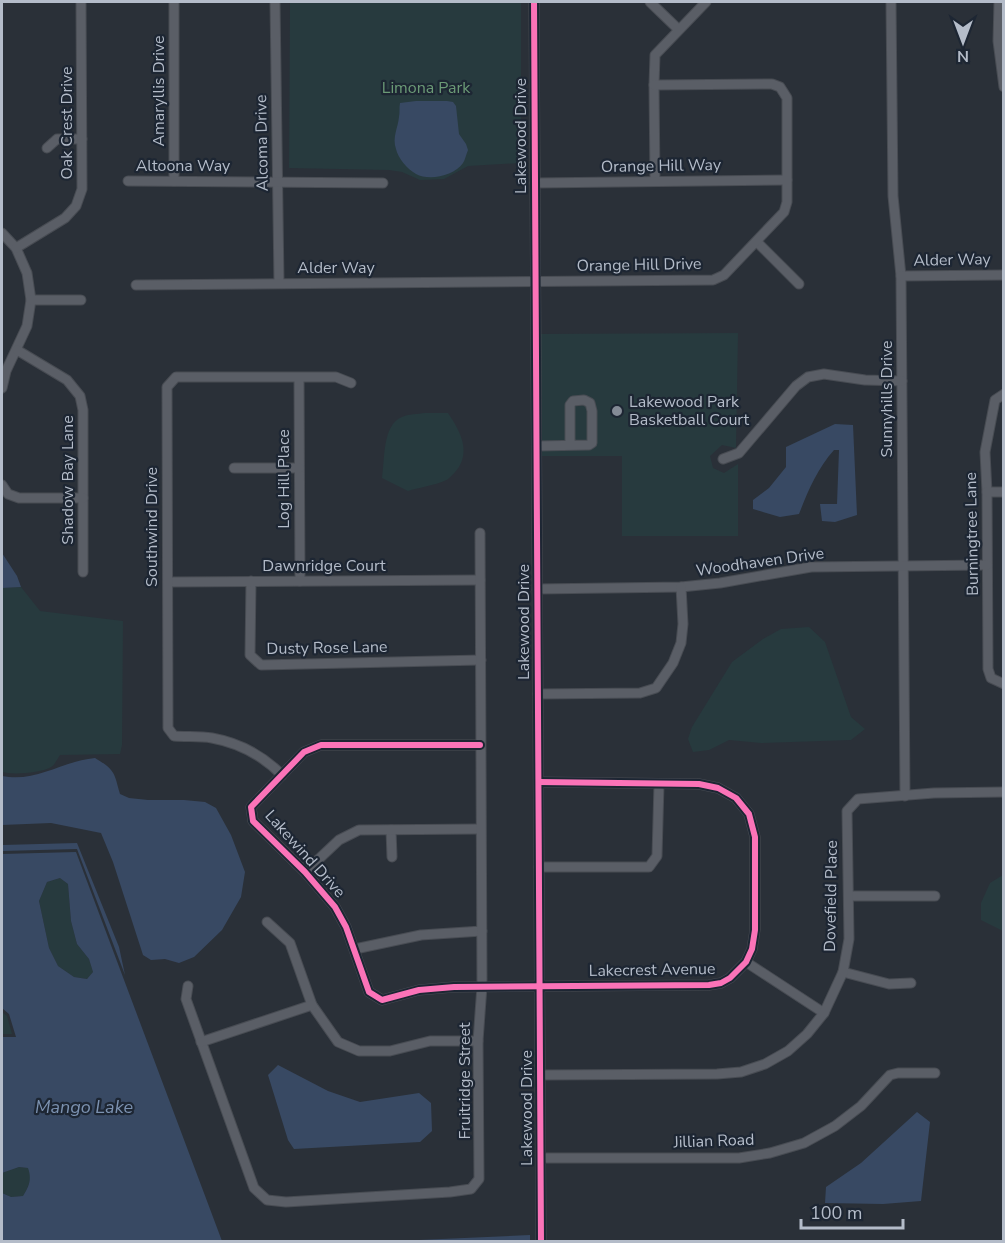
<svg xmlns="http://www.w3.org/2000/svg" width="1005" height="1243" viewBox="0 0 1005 1243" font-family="'Nunito Sans',sans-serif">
<rect width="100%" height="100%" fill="#2a3038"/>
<g fill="#273a3e">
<polygon points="290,2 521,2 521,163 468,166 444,179 420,180 402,172 389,170 289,168"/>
<polygon points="738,333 736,448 722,445 710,456 713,468 724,473 738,464 738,536 622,536 622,456 539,456 539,334"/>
<path d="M425 413H448C463 435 474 458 448 479 441 484 417 488 408 491L382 478C385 460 382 425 402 417 408 414 418 414 425 413Z"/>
<path d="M21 587 40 611 123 621 122 745 120 754 60 755C57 759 55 765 51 767 42 773 12 775 2 772V588Z"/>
<polygon points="809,627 825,642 851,717 865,729 851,740 761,743 729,740 709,750 693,752 688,739 692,727 732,662 763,639 781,629"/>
<polygon points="1003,875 1003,931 981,920 981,903 990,883"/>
<polygon points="60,878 68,884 71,921 77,944 89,959 93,972 87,979 74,977 58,966 49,948 39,901 47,882"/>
<polygon points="2,1012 7,1016 12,1034 2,1034"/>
<path d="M19 1167 29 1168C32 1179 29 1186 23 1196L11 1197 2 1193V1173Z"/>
</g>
<g fill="#384963" fill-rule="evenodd">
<path d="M416 101H447L453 102 456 106 459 134 466 144 468 150C466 155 465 160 463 163 454 176 429 181 416 174 407 169 398 158 396 149 392 137 398 128 399 117 400 112 399 108 400 103Z"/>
<path d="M835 424 853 425 857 515 835 522 822 521 820 504H837L839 450H834C817 469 808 491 799 514L780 517 753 509V500L769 488 786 467V447Z"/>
<polygon points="2,553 17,576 21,587 2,588"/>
<path d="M95 758C115 770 114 772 120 794L129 798 148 800H184L205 802 216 808 231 835 245 872 241 897 222 930 194 957 179 963 165 959 151 960 143 955 113 862 101 833 51 823 2 825V776C36 783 62 761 95 758Z"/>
<polygon points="77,843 119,947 125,975 77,849 2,851 2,845"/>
<path d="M76 852 222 1241H2V1193L11 1197 23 1196C29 1187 32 1179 28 1168L19 1167 2 1173V1037H16L9 1014 2 1008V854ZM60 878 68 884 71 921 77 944 89 959 93 972 87 979 74 977 58 966 49 948 39 901 47 882Z"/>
<polygon points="278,1065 328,1091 360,1102 419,1093 431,1103 432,1131 420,1142 294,1149 288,1140 268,1075"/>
<polygon points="917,1112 930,1122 921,1201 883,1204 825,1203 826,1187 861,1163"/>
<polygon points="530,1235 530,1242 396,1241"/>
</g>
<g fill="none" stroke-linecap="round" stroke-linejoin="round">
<g stroke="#484c53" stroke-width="11">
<g id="minor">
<polyline points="174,2 174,181"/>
<polyline points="275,2 279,283"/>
<polyline points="534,2 541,1242"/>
<polyline points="650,2 678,29"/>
<polyline points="891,2 893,196 901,276 905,796"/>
<polyline points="999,2 998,41 1004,87"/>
<polyline points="47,148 57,139 82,139"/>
<polyline points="128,181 383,183"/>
<polyline points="655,181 654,85 655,55 706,2"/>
<polyline points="535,183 787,180"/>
<polyline points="2,233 16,248 27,273 31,300 27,326 6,371 2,388"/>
<polyline points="757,242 799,284"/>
<polyline points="16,248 65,218 76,206 82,189 81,2"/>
<polyline points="901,276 1004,275"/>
<polyline points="136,285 713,280 724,275 784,212 787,202 787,98 780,87 772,84 654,85"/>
<polyline points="31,300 81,300"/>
<polyline points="17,350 67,380 80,396 83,410 83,572"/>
<polyline points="299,378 300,581"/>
<polyline points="1004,394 995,400 985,452 987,492 988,669 991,678 1004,684"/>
<polyline points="537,446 589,445 592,443 592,411 590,403 584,400 573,401 570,405 570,445"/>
<polyline points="723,459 739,453 796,386 808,377 824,374 865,380 902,381"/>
<polyline points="234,468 299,468"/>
<polyline points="2,485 8,494 19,498 83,498"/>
<polyline points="987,492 1004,492"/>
<polyline points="251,581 250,655 261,665 481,660"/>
<polyline points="168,582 480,580"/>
<polyline points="537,589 681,587 720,583 811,567 987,565"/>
<polyline points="538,694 640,693 656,688 673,663 681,643 683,624 681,587"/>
<polyline points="480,745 321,745 304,752 251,807 253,821 305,872 335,907 346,927 369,992 382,1000 419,990 454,987 709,985 721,983 730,978 746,962 752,949 755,930 755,837 749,814 736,798 718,788 699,784 539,782"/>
<path d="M282 775C262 755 240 743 212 738 200 736 187 737 174 736L168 728 167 387 176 377H336L351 383"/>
<polyline points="391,830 392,857"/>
<polyline points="539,867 649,867 657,856 659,784"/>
<polyline points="305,872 339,840 359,830 480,829"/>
<polyline points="849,896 935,896"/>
<polyline points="267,922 290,943 312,1005 338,1042 359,1051 390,1051 430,1041 478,1041"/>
<polyline points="355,949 421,935 482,931"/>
<polyline points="746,962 824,1013"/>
<polyline points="843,972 889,984 911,983"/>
<polyline points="188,986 186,999 254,1188 267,1200 286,1202 450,1192 471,1189 479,1179 478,1041 482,986 480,533"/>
<polyline points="201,1042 312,1005"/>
<polyline points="540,1075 717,1074 741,1072 765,1064 788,1051 807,1034 824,1013 843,972 849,939 847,811 858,799 934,793 1004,792"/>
<polyline points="541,1158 739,1158 770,1153 804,1143 835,1126 861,1106 890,1075 898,1073 935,1073"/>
</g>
</g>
<use href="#minor" stroke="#5a5e66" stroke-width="9"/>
<g stroke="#1d2633" stroke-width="10">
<g id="cycleway">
<polyline points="534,2 541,1242"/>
<polyline points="480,745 321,745 304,752 251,807 253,821 305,872 335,907 346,927 369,992 382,1000 419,990 454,987 709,985 721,983 730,978 746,962 752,949 755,930 755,837 749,814 736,798 718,788 699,784 539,782"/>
</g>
</g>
<use href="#cycleway" stroke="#fb73b8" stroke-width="6"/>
</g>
<circle fill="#848b96" stroke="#1d2633" stroke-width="2" cx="617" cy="411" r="6"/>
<g text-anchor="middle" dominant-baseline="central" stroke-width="4.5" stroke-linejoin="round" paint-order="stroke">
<g font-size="16" fill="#6b9a76" stroke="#1d2633">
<text x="426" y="88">Limona Park</text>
</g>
<g font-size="16" fill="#b4bcc9" stroke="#1d2633">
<text transform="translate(159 91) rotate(-90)">Amaryllis Drive</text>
<text transform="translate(67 123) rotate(-90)">Oak Crest Drive</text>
<text transform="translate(521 136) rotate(-90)">Lakewood Drive</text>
<text transform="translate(262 143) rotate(-91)">Alcoma Drive</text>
<text x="183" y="166">Altoona Way</text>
<text transform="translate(661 166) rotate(-1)">Orange Hill Way</text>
<text transform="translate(952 260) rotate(-1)">Alder Way</text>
<text transform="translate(639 265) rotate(-1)">Orange Hill Drive</text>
<text x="336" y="268">Alder Way</text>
<text transform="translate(887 399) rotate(-90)">Sunnyhills Drive</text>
<text transform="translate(284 479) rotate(-90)">Log Hill Place</text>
<text transform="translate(68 480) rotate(-90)">Shadow Bay Lane</text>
<text transform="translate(152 527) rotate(-90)">Southwind Drive</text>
<text transform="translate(972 534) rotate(-91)">Burningtree Lane</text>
<text transform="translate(760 562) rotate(-8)">Woodhaven Drive</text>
<text x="324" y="566">Dawnridge Court</text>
<text transform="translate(524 622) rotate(-90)">Lakewood Drive</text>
<text transform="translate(327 648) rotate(-1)">Dusty Rose Lane</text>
<text transform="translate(305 854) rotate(48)">Lakewind Drive</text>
<text transform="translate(831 896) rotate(-89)">Dovefield Place</text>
<text transform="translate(652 970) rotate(-1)">Lakecrest Avenue</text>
<text transform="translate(465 1081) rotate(-90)">Fruitridge Street</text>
<text transform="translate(527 1108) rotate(-90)">Lakewood Drive</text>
<text transform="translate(714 1141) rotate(-2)">Jillian Road</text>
</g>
<g font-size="16" fill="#b4bcc9" stroke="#1d2633" text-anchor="start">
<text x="629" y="402">Lakewood Park<tspan x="629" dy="18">Basketball Court</tspan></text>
</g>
<g font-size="18" font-style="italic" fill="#7c92b1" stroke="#1d2633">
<text x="84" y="1107">Mango Lake</text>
</g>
</g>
<rect width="1005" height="1243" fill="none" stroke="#b4bcc9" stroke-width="6"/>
<g transform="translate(963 42) rotate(180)" stroke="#1d2633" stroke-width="4.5" paint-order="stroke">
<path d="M0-4.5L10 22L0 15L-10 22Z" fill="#b4bcc9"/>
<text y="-9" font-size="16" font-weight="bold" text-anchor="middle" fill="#b4bcc9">N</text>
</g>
<path d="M801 1219v9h102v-9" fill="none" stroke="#b4bcc9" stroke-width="3"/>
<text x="810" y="1219" font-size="18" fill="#b4bcc9" stroke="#1d2633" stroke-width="4.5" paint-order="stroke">100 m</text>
</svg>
